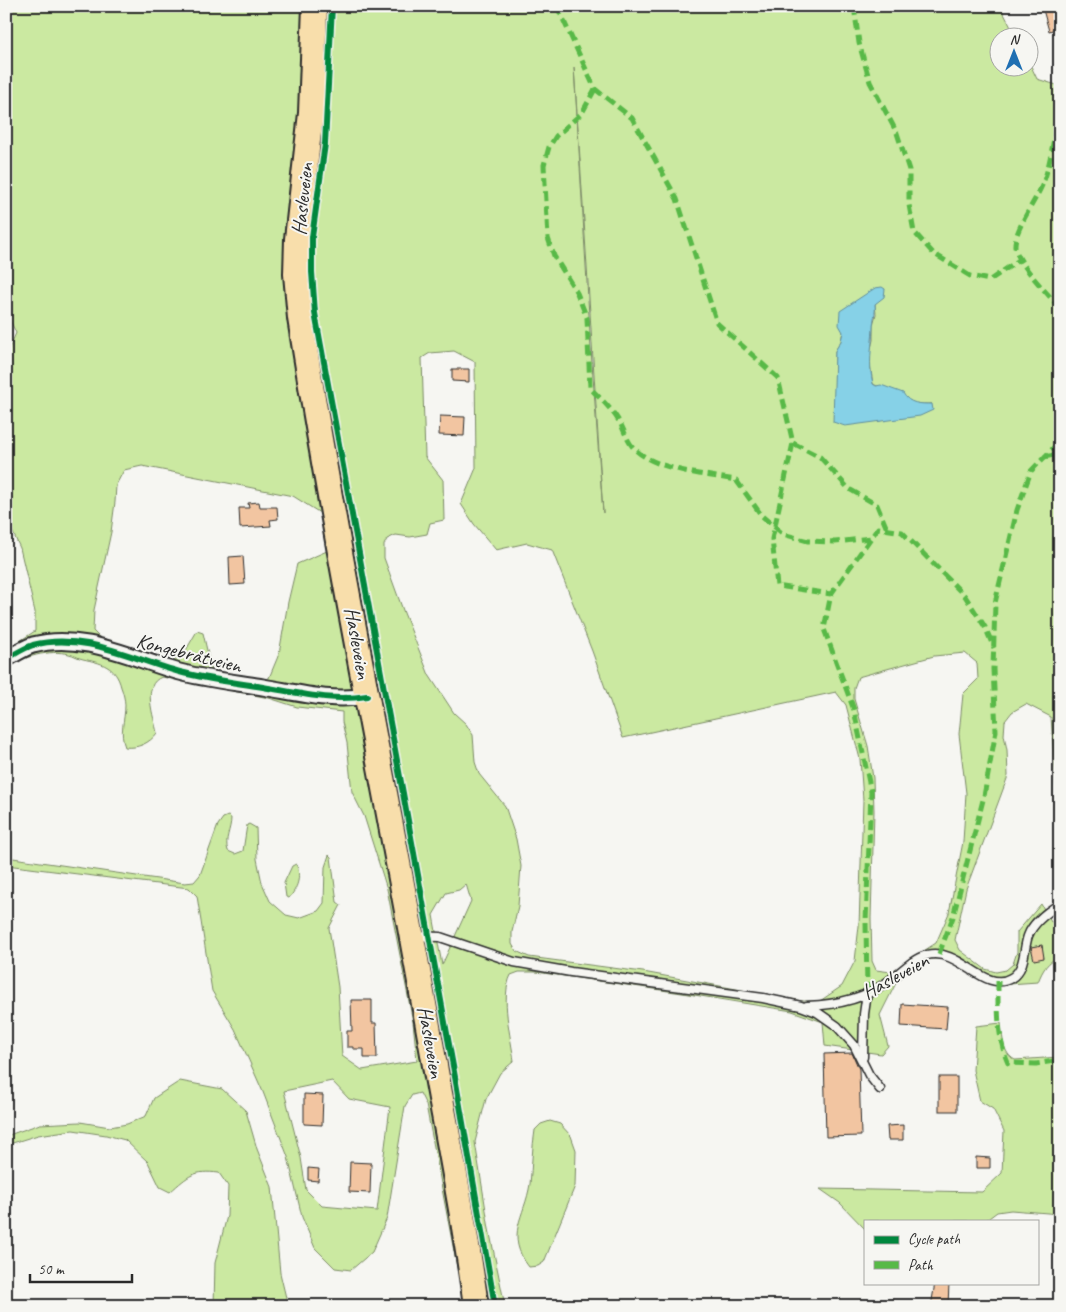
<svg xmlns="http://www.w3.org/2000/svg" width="1066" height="1312" viewBox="0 0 1066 1312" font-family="Caveat,sans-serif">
<rect width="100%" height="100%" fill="#f6f6f2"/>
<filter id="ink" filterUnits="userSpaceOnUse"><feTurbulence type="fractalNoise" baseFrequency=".02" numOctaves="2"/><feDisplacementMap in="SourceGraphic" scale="10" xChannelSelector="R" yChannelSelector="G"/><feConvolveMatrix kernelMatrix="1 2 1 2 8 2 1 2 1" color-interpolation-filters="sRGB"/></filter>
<g filter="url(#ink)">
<g fill="#cbe9a1" stroke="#7b8a66" fill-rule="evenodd">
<path d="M6 6H1000L1016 37 998 38V68H1028L1029 62 1037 79 1060 86V796H1057L1051 717 1026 704 1012 712 1005 721 1004 735 1007 750 1008 776 966 889 955 940 960 950 985 969 996 972 1006 970 1013 964 1017 952V932L1041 904 1051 922 1060 918V957C1048 960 1042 971 1038 982L994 985 943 959H931L910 969 896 983 880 1015 888 1046 881 1054 825 1046 823 1022 792 1011 682 993 536 972H519L511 975C500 997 511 1037 514 1061L500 1073 486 1099 475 1142 489 1229 505 1306H463L461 1288 426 1105 420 1093 412 1095 405 1106 387 1218 372 1252 351 1270 335 1268 315 1248 302 1217 288 1157 263 1092 235 1029 212 991 197 896 189 888 6 865V857L185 883 194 882 200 875 218 825 223 818 228 816 231 818C231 830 224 839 228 851L235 854 243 851 247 825 249 824 256 828 257 859 262 883 270 901 286 915 299 918 318 911 324 903 325 867 329 855 331 857 337 902 341 905 329 928 338 987 342 1056 362 1070 417 1061 413 1022 387 889 364 816 352 792 347 743 342 722V712L297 707 269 698 162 677C141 684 154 717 157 733 150 743 137 749 125 747 119 732 125 721 125 705 125 700 123 692 121 687 116 666 101 663 83 659 78 658 74 655 69 654 51 649 21 657 6 668V650L35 631V612L20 548 6 518V356L16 333 9 318H6ZM574 67 603 513 591 349ZM885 289 875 304 876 314 873 325V340L869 357 873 384 916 404H932L834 422 835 351 841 341 843 331ZM454 351 475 362 476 468 461 504 474 524 496 550 527 543 552 550 592 651 623 738 836 692 846 705 860 759 863 800 859 926 855 961 842 986 820 1001H802L643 972 529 957 516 951 512 944V932L518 906 521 866 516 839 505 806 479 774 475 762 473 735 466 724 454 713 429 675 404 613 384 558V545L387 539 396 535 410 537 427 534 430 523 444 520 443 480 425 457 422 358 430 353ZM142 466 293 496 320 513 327 551 297 564 288 602 279 654 269 678 260 680 224 676 220 672 218 675 212 672 203 633 197 631 186 650 173 662 102 640 93 631 94 610 111 532 115 502 116 485 124 470ZM965 653 977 663 978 679 963 694 959 734 966 793 963 842 949 913 936 943 891 972 876 970 872 961 871 918 874 811 873 778 868 746 854 699V688L858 677 934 656ZM466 884 471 901 442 965 433 915 446 893 459 890ZM332 1081 349 1099 390 1107 377 1211 322 1206 306 1190 301 1158 284 1091Z"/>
<path d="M296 864C302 876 297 889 289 898L286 897 284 883 292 866Z"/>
<path d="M1001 1023C1003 1037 1002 1053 1015 1060L1060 1057V1214L1011 1210 997 1212 985 1221H865V1229L840 1203 820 1189 982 1192 1002 1173 1004 1131 993 1109 980 1101 973 1070 976 1026Z"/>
<path d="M180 1081 222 1089 246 1111 257 1149 272 1187 280 1273 288 1306H214L215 1263 227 1216 228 1186 219 1173C194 1170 189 1175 170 1192L160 1187 148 1162 125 1140 106 1135 73 1130 38 1135 6 1145V1136L40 1124 80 1122 110 1127 127 1124 146 1116 154 1098Z"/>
<path d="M550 1121 560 1124 571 1136 576 1150 575 1186 544 1262 538 1266 529 1267C504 1235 525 1217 530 1184 532 1166 532 1148 535 1130L541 1124Z"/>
</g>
<path fill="#86d1e7" stroke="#628f9c" d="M882 287 885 289 884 297 875 304C876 314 873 319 873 328 872 348 868 363 873 384L876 386 881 385 903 393C909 404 920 404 932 404L933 410 920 416 845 426 833 422 835 351 841 341 843 332 839 325 840 311 875 288Z"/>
<g fill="#f2c5a1" stroke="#2b2b2b">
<polygon points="1042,6 1060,6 1060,28 1049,31"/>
<polygon points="452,369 469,369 469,382 452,381"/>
<polygon points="440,416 465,417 464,436 439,435"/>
<polygon points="259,502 260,507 277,507 278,519 270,520 271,526 240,528 239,508 249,508 248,503"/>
<polygon points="243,556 245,584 230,585 229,557"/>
<polygon points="1042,945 1044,958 1034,960 1031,947"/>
<polygon points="351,1000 372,1000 372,1023 376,1023 377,1058 364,1058 364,1049 353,1049 353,1047 347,1047 347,1031 352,1031"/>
<polygon points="902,1004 948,1007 946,1029 901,1026"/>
<polygon points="852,1053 859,1069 861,1136 826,1137 824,1054"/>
<rect x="939" y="1077" width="18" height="34"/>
<polygon points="304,1094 323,1095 322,1125 304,1124"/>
<polygon points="903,1125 903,1140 888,1140 887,1126"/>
<polygon points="976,1157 990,1158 990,1168 976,1168"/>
<polygon points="350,1162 371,1163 370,1193 349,1192"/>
<polygon points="308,1168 319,1169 318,1181 308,1180"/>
<polygon points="935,1283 949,1283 948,1306 931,1306"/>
</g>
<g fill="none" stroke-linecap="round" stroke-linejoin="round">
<g stroke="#2b2b2b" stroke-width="11">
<g id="service">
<polyline points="414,936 440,937 514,962 571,972 763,998 801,1006 817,1012 837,1026 854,1045 869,1075 880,1089"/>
<path d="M807 1006C836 1005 865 999 889 981 901 972 912 959 927 955 960 947 984 994 1011 978 1026 969 1023 950 1028 936 1033 922 1047 912 1060 904"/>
<polyline points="863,1057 864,1014 867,993"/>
</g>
</g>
<g stroke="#2b2b2b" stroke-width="19">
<path id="minor" d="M6 659C15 654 24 648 33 645 81 632 129 657 173 670 202 679 233 682 263 687 299 693 331 702 367 696"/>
</g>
<g stroke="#2b2b2b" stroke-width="28">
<path id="primary" d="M315 6 311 113 297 239 296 274 300 318C340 572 393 824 437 1077 451 1153 466 1229 476 1306"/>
</g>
<use href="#service" stroke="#f6f6f2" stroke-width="8"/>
<use href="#minor" stroke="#f6f6f2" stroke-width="15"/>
<use href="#primary" stroke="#f8deab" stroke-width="24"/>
<g stroke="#58b947" stroke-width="5" stroke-dasharray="10 5" stroke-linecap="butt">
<polyline points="557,6 595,89 632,118 677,199 717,323 778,378 793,443 772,539 777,586 831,594"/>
<polyline points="854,6 859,43 870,82 897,133 909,170 909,205 914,232 933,253 970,276 990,280 1019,260"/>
<path d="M595 89 582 113 556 136 549 147 544 165 548 238 554 256 577 293 587 318 590 388C601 399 612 409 620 423 624 430 627 440 632 446 651 470 708 475 736 480L762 516 783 534 808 541 835 542 871 538"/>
<path d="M1060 112C1053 135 1052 160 1043 183 1037 199 1014 230 1015 246 1016 262 1049 295 1060 308"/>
<polyline points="793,443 820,457 849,489 877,505 887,529"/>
<polyline points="1044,457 1060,454"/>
<polyline points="939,954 953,917 984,796 996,731 993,669 995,603 1017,510 1031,471 1060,441"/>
<path d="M998 981C998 1008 997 1038 1008 1063L1036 1064 1060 1060"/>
<polyline points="867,993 866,922 871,792 854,710 824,629 831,594 878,528 902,532 965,596 985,627 994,648"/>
</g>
<g stroke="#f6f6f2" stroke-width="9">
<g id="cycleway">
<polyline points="332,6 325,144 312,237 312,272 315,313 455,1077 495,1306"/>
<path d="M6 659C15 654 24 648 33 645 81 632 129 657 173 670 202 679 233 682 263 687 299 693 331 702 367 696"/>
</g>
</g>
<use href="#cycleway" stroke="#00873e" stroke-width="6"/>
</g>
</g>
<g text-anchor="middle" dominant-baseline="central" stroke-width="4" stroke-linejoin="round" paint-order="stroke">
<g font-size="21" fill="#2b2b2b" stroke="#f6f6f2">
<text transform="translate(302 199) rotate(-84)">Hasleveien</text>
<text transform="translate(358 643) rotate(80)">Hasleveien</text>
<text transform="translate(189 653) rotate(14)">Kongebråtveien</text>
<text transform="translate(895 976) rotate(-29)">Hasleveien</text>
<text transform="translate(431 1042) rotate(80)">Hasleveien</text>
</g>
</g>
<rect width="1066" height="1312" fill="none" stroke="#f6f6f2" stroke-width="25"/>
<rect x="12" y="12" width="1041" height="1287" fill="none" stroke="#2b2b2b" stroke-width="2" filter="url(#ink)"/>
<rect x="864" y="1220" width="175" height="65" fill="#f6f6f2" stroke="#a5a5a2"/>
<rect x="874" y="1236" width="25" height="8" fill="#00873e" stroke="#a5a5a2"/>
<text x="908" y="1244" font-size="15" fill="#2b2b2b">Cycle path</text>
<rect x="874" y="1261" width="25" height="8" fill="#58b947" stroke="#a5a5a2"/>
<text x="908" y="1270" font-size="15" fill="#2b2b2b">Path</text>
<g transform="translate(1014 52)"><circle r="24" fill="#f6f6f2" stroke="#a5a5a2"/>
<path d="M0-4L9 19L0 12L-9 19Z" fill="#1f6fb2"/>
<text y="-8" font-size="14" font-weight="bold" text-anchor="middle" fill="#2b2b2b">N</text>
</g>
<path d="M30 1274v8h102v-8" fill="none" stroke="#2b2b2b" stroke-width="2.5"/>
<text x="38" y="1274" font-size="15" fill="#2b2b2b" stroke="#f6f6f2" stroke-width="4" paint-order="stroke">50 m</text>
</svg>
